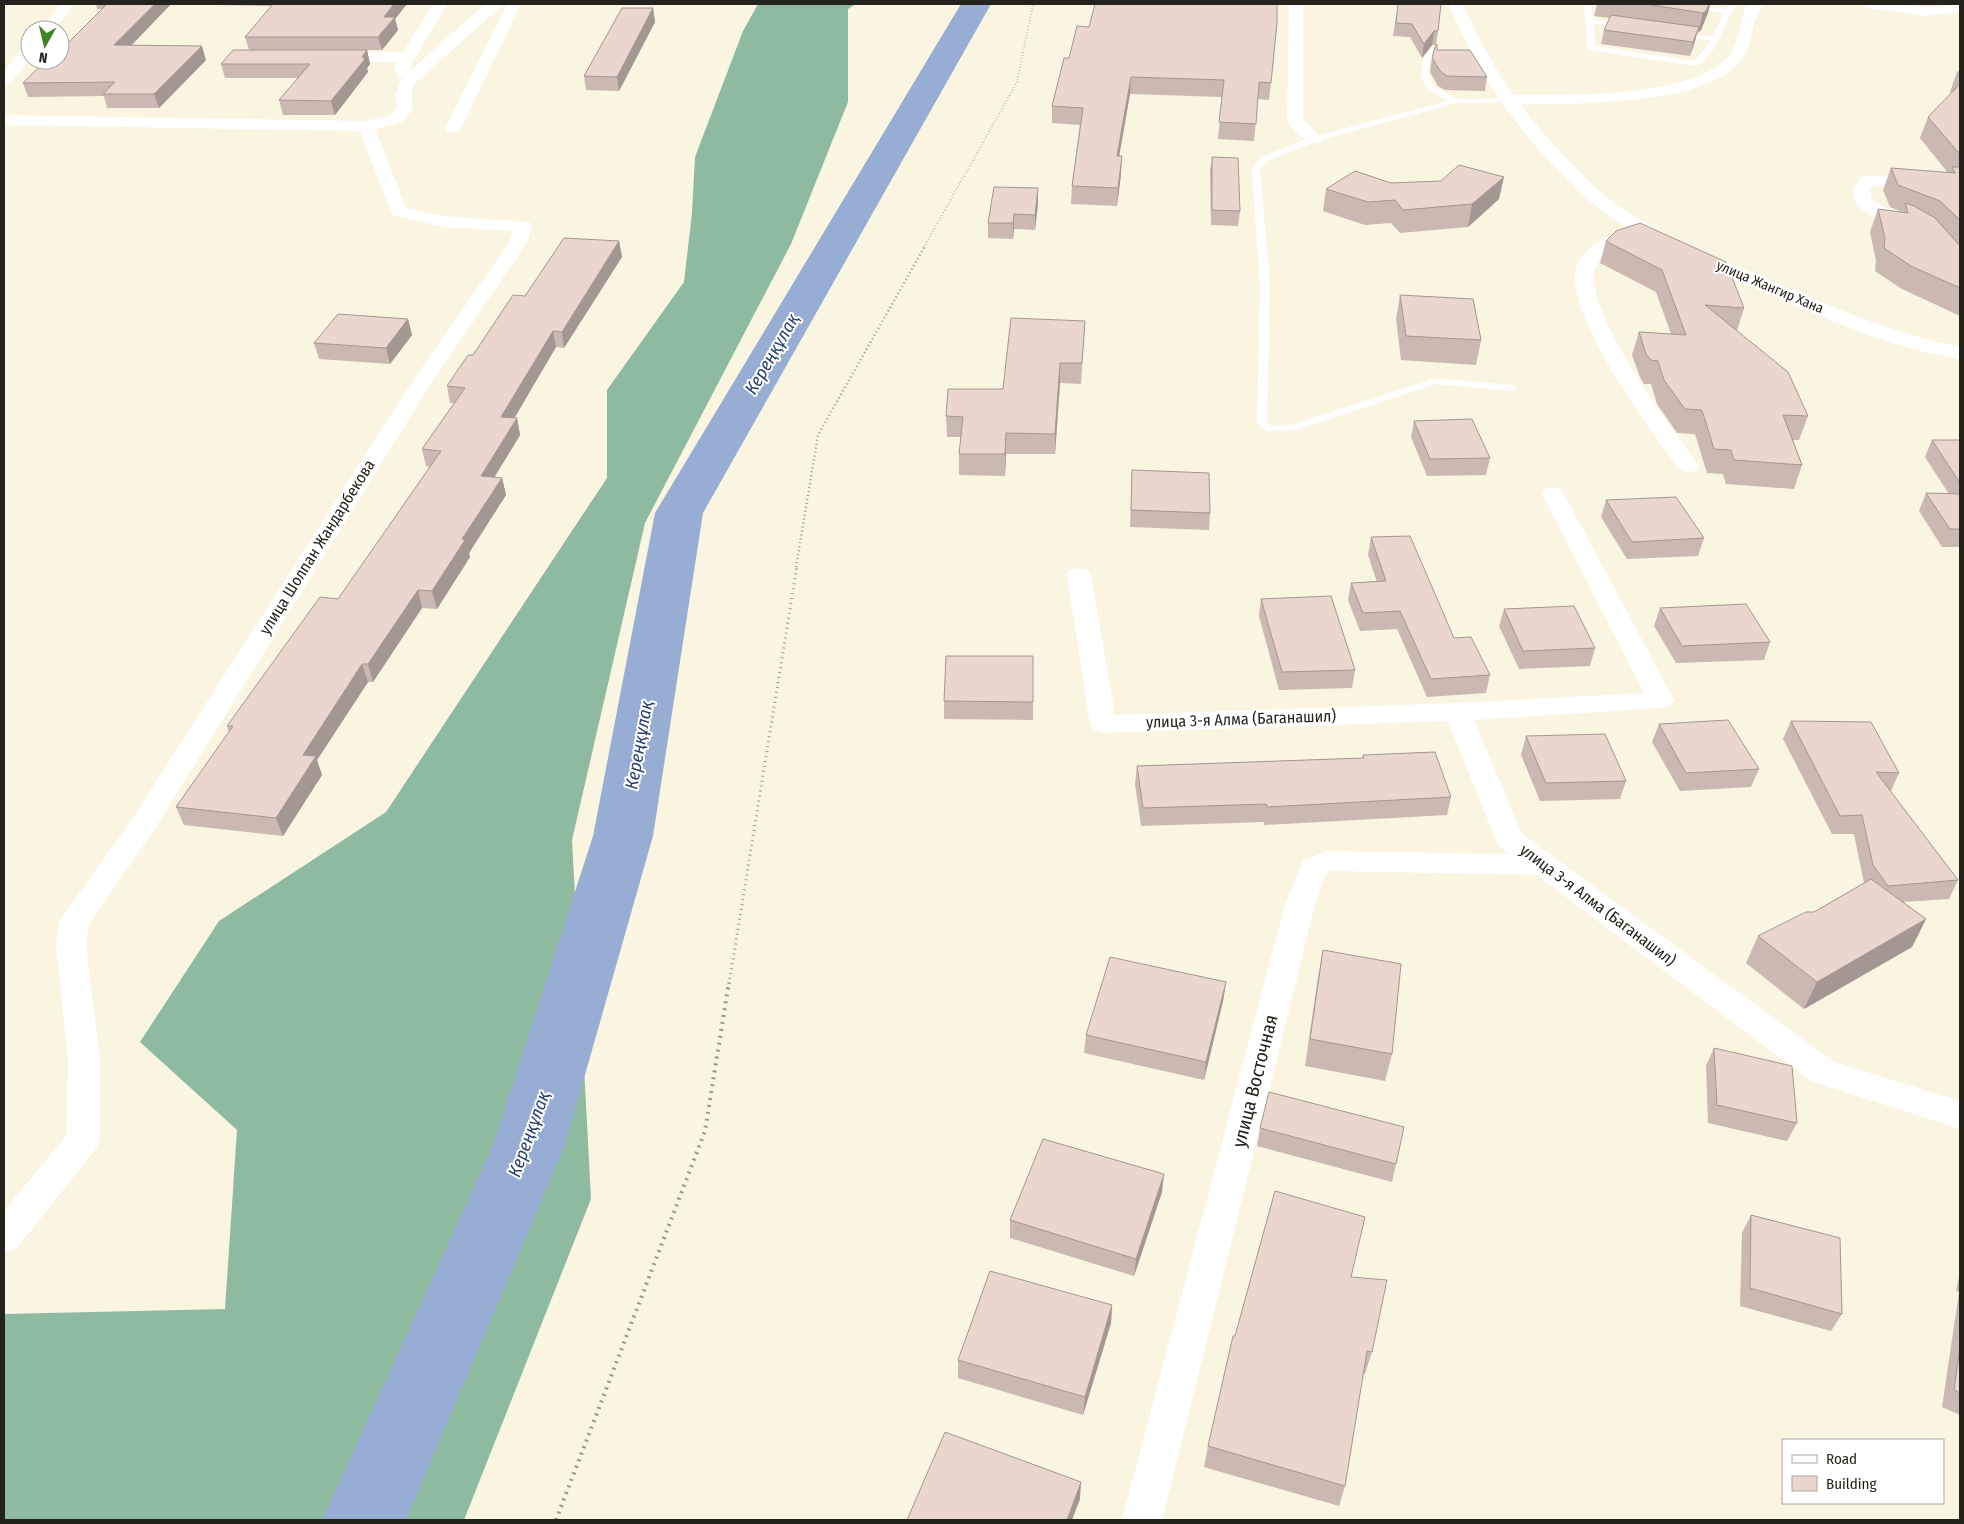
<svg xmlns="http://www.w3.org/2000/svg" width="1964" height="1524" viewBox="0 0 1964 1524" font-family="'Fira Sans Condensed',sans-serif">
<rect width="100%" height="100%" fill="#f9f5e1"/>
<polygon fill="#8ebaa0" points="758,4 856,4 848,9 848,102 791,244 645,523 572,840 591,1199 464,1520 4,1520 4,1314 225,1309 237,1130 140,1042 219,921 386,812 607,478 607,390 684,282 692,213 695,157 743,31"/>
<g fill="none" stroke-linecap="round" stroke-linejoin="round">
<polygon fill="#98add3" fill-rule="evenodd" points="961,4 991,4 703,513 653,836 565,1145 406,1520 322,1520 493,1145 593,836 655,513"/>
<polyline stroke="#9c998b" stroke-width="2" stroke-dasharray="0.5 2.5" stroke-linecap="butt" points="924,247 1017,82 1033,4"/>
<polyline stroke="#9c998b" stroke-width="2.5" stroke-dasharray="1 3" stroke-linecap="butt" points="796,567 818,435 925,246"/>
<polyline stroke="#9c998b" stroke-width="3" stroke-dasharray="1 4" stroke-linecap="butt" points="729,984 797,566"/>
<polyline stroke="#9c998b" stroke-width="4" stroke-dasharray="2 5" stroke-linecap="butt" points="556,1520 705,1131 729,982"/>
<g fill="#fff" fill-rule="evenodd">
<path d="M1584 4H1591L1593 19 1630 26 1626 28 1594 24 1595 46 1694 61 1711 41 1675 34 1679 32 1713 37 1723 13 1673 6 1670 4 1725 9 1729 4H1737C1723 22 1718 56 1696 66L1588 50Z"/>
<path d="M1433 46 1440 48C1425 64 1422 80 1444 92 1448 94 1453 98 1458 99 1473 101 1490 98 1505 98L1509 100 1508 102 1456 103 1318 141 1267 161 1260 169 1270 285 1267 422 1272 426 1291 425 1435 378 1513 385 1518 388 1513 391 1436 384 1296 430 1266 431 1257 423 1260 285 1252 169 1261 157 1312 137 1448 101 1429 90 1421 78 1423 59Z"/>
</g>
<g fill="#fff" fill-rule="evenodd">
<polygon points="61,4 75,4 54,30 39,30"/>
<polygon points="433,4 447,4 410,67 411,70 484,5 504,4 414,84 411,96 413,109 402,122 375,129 406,208 444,216 529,222 532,226 528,241 430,385 156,827 89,924 86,944 100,1060 100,1140 95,1150 17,1248 4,1253 4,1211 66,1136 68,1060 56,944 59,922 136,813 410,385 510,241 513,231 444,227 392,215 360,131 4,125 4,115 366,121 390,115 397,108 395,96 402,78 398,77 394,67 398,62 332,62 324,57 332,52 403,52"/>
<polygon points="507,4 521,4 461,128 459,132 447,132 445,128"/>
<path d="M1289 4H1303V119L1323 139 1321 143C1307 146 1294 131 1287 120Z"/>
<path d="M1750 4H1765C1763 7 1760 9 1758 13 1751 28 1752 46 1742 59 1704 109 1564 103 1505 105L1497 100 1505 95C1560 94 1692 100 1729 56 1738 44 1740 23 1745 9Z"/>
<path d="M1861 4C1894 2 1927 11 1960 4V12L1926 16 1868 8Z"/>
<polygon points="30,44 30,59 10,84 4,86 4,71 25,46"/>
<path d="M1867 176H1960V186H1873L1870 191 1871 199C1886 210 1900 212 1918 219 1935 226 1947 239 1960 253V270L1953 268 1927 239 1906 227 1873 217 1856 205 1852 191 1861 177Z"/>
<path d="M1636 226 1642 227 1645 231 1642 235C1628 242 1602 250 1596 266 1579 308 1675 431 1699 466L1696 471C1679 475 1674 463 1665 450 1640 415 1565 311 1576 268 1581 247 1616 230 1636 226Z"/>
<polygon points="1553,487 1561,489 1564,494 1674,700 1670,706 1661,708 1474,720 1522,834 1834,1062 1960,1101 1960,1129 1811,1081 1537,875 1331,871 1326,874 1315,905 1162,1520 1122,1520 1285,905 1303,861 1326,851 1509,854 1500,847 1496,840 1448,721 1103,733 1094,730 1090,724 1067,575 1070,570 1079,568 1088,570 1091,575 1115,715 1458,703 1644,693 1542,494 1545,489"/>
</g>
<path fill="#fff" fill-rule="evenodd" d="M1449 4H1463C1490 66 1521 112 1568 160 1586 179 1605 198 1627 212 1677 243 1732 264 1785 287 1842 311 1899 335 1960 347V359C1896 349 1837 324 1778 298 1723 274 1666 253 1615 220 1592 205 1573 186 1555 167 1509 119 1474 67 1449 4Z"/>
</g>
<g fill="#cab8b1">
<polygon points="96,4 407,4 395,19 398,30 382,50 249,50 245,37 272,6 171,4 131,46 206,60 159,108 107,108 104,96 28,97 23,83 60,60 102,9 97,9"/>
<polygon points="1398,4 1438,31 1436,45 1432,45 1422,58 1410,37 1393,36"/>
<polygon points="1597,4 1711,4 1710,6 1701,30 1697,33 1690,56 1601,44 1604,30 1610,18 1594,16"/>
<polygon points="653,8 655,22 619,91 586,90 584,76"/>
<polygon points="1277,23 1269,100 1258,99 1254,141 1218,139 1222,97 1130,94 1119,156 1121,174 1117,206 1071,204 1072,186 1080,125 1052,123 1052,106 1069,58 1089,27"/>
<polygon points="367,50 370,64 367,68 368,72 335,115 283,115 279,100 298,78 225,78 221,64"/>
<polygon points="1437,50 1487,77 1485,91 1445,90 1438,86 1430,72 1432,58"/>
<polygon points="1960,70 1960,316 1902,289 1875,271 1876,261 1870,232 1878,209 1902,212 1890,207 1883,190 1891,168 1948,173 1920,138 1928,117 1952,93 1950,92 1957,72"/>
<polygon points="1212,157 1240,211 1238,226 1211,225 1210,171"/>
<polygon points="1391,183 1499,199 1468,227 1400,233 1391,223 1365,225 1323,211 1326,189"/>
<polygon points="1038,188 1038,204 1035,230 1014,229 1013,239 988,238 988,223"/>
<polygon points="619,241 622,257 564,348 556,347 514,418 517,418 520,435 494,477 502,478 506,495 469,553 470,557 437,609 422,608 373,682 368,682 317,760 322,775 283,836 184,825 176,807 229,732 227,726 338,599 430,467 426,466 422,449 454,403 450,403 447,386 473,355 525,296"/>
<polygon points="1606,241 1744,308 1737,331 1808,416 1799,440 1793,440 1802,465 1794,489 1726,484 1723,474 1707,473 1695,434 1677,433 1657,404 1651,384 1644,384 1640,377 1632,355 1639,332 1671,334 1656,292 1600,263"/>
<polygon points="1400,295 1481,340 1476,365 1401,360 1396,319"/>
<polygon points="408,319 412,335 390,364 319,359 314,343"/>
<polygon points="1085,321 1081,384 1060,383 1055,454 1006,454 1005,476 959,475 959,454 961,437 947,437 946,416 1003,389"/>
<polygon points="1414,421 1490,458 1486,475 1427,476 1411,437"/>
<polygon points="1932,440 1960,440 1960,547 1942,547 1919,511 1926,493 1949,494 1925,457"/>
<polygon points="1132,470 1210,513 1209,530 1130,527"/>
<polygon points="1606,500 1704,538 1698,556 1627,559 1601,517"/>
<polygon points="1371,537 1454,638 1490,675 1486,693 1427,697 1397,629 1360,631 1348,600 1351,583 1377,582 1368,555"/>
<polygon points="1261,599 1355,670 1352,688 1279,690 1259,616"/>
<polygon points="1660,608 1770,642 1764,660 1676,663 1654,626"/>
<polygon points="1504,609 1595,648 1590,666 1519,669 1499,626"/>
<polygon points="944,701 1033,702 1033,720 944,719"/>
<polygon points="1791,721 1899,773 1891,791 1890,791 1958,880 1949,899 1903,902 1926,919 1912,947 1804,1009 1746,963 1758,936 1814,912 1864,883 1854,834 1832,834 1783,739"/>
<polygon points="1659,724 1759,769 1751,787 1680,791 1652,742"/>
<polygon points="1526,736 1626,781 1620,799 1540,801 1521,755"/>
<polygon points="1363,755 1451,797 1447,815 1264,825 1264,822 1141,826 1135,784 1137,766 1362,758"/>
<polygon points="1323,950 1392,1054 1385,1081 1305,1066 1318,977"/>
<polygon points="1226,982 1223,1001 1204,1080 1084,1053 1086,1035"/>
<polygon points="1714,1048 1797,1123 1787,1141 1708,1123 1706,1066"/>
<polygon points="1260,1128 1396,1164 1392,1182 1257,1146"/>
<polygon points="1162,1192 1134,1276 1010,1238 1010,1220"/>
<polygon points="1751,1215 1842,1314 1831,1331 1740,1306 1742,1233"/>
<polygon points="1960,1271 1960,1415 1942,1407 1959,1292 1956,1291"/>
<polygon points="1351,1277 1372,1352 1365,1374 1363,1373 1345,1486 1339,1506 1204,1467 1208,1446 1235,1336"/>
<polygon points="1112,1305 1111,1323 1083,1415 958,1378 958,1360"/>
</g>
<g fill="#a49690">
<polygon points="155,4 171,4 118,59 114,45"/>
<polygon points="394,4 407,4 395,19 398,30 382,50 378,37 384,17"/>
<polygon points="1709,4 1710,4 1708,13 1701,30 1698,33 1703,13"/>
<polygon points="653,8 655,22 619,91 617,77"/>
<polygon points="1699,27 1695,41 1690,56 1693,42"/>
<polygon points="1434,31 1432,45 1422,58 1424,44"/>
<polygon points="202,46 206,60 159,108 154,94"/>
<polygon points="367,50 370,64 367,68 368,72 335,115 331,101 362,57"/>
<polygon points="1131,77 1130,94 1116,174 1117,156"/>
<polygon points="1122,156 1121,174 1117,206 1118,188"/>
<polygon points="1504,177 1499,199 1468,227 1472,204"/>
<polygon points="1038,188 1038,204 1035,230 1035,215"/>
<polygon points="1014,214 1014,229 1013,239 1013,223"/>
<polygon points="619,241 622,257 564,348 562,332"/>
<polygon points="408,319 412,335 390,364 386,348"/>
<polygon points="553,331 556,347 505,434 501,417"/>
<polygon points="1060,363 1060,383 1055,454 1055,434"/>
<polygon points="517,418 520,435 485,493 481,476"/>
<polygon points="1006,433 1006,454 1005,476 1005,454"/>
<polygon points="502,478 506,495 469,553 470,557 437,609 432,591 462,539"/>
<polygon points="418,590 422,608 373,682 368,664"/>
<polygon points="362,664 368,682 317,760 322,775 283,836 276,818 303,755"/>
<polygon points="1926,919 1912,947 1804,1009 1817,982"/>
<polygon points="1226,982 1223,1001 1204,1080 1206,1062"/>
<polygon points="1164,1174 1162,1192 1134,1276 1136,1259"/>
<polygon points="1112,1305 1111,1323 1083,1415 1085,1397"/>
<polygon points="1081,1482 1080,1499 1072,1520 1067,1520"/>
</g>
<g fill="#ebd6ce" stroke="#a49690">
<polygon points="107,4 155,4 114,45 202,46 154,94 103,94 115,82 23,83 46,60 60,60 60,51"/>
<polygon points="273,4 394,4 384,17 395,17 378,37 245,37"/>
<polygon points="1095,4 1277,4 1277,23 1271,83 1259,82 1256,124 1219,122 1224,80 1131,77 1117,156 1122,156 1118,188 1072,186 1083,108 1052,106 1064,58 1069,58 1077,26 1089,27"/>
<polygon points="1398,4 1441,4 1438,31 1434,31 1424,44 1412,24 1396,23"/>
<polygon points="1646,4 1709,4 1706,11 1703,13"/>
<polygon points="622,8 653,8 617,77 584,76"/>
<polygon points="1611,15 1699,27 1693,42 1604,30"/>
<polygon points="1437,44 1437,50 1470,50 1487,77 1447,76 1441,72 1432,58 1435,47"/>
<polygon points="233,50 367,50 362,57 365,59 331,101 279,100 310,64 221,64"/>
<polygon points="1960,84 1960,152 1958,152 1928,117"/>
<polygon points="1212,157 1238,158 1240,211 1212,210"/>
<polygon points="1459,165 1504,177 1472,204 1403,210 1395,200 1368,202 1326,189 1355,171 1391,183 1441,181"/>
<polygon points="1952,167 1960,167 1960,220 1940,201 1898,185 1891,168 1955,173"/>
<polygon points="994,187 1038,188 1035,215 1014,214 1013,223 988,223"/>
<polygon points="1905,203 1914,206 1935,218 1960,246 1960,288 1911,266 1884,248 1885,238 1878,209 1908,213"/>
<polygon points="1640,223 1726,262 1744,308 1705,305 1788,372 1808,416 1783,415 1802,465 1734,460 1731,450 1714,449 1702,410 1685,409 1664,380 1658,361 1651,360 1646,354 1639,332 1686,335 1662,270 1606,241 1616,231"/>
<polygon points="564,238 619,241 562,332 553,331 501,417 517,418 481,476 502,478 462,539 465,540 432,591 418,590 368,664 362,664 303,755 316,756 276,818 176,807 233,726 227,726 320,597 338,599 441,451 422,449 465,388 447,386 468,355 473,355 513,295 525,296"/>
<polygon points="1400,295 1473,299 1481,340 1406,336"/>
<polygon points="338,314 408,319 386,348 314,343"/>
<polygon points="1011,318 1085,321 1082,363 1060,363 1055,434 1006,433 1005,454 959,454 963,417 946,416 948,389 1003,389"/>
<polygon points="1472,419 1490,458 1430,459 1414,421"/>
<polygon points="1932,440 1960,440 1960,483"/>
<polygon points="1132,470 1209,473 1210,513 1131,510"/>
<polygon points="1926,493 1960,494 1960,529 1950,529"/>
<polygon points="1676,497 1704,538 1632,542 1606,500"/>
<polygon points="1410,536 1454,638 1471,637 1490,675 1431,679 1400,611 1363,613 1351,583 1386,581 1371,537"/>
<polygon points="1331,596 1355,670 1282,672 1261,599"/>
<polygon points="1746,604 1770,642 1682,646 1660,608"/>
<polygon points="1574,606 1595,648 1523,651 1504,609"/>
<polygon points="946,656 1033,656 1033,702 944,701"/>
<polygon points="1728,720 1759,769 1686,773 1659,724"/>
<polygon points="1791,721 1871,722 1899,773 1876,772 1958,880 1888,886 1873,865 1862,815 1840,816"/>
<polygon points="1605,734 1626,781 1546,783 1526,736"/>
<polygon points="1435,752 1451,797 1267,807 1266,804 1143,808 1137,766 1364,758 1363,755"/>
<polygon points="1871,879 1926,919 1817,982 1758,936 1806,912 1814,912"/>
<polygon points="1323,950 1401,964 1392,1054 1310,1039"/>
<polygon points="1110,957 1226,982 1206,1062 1086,1035"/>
<polygon points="1714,1048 1792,1066 1797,1123 1717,1105"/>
<polygon points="1269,1092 1404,1127 1396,1164 1260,1128"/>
<polygon points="1043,1139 1164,1174 1136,1259 1010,1220"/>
<polygon points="1275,1191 1365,1217 1351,1277 1387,1280 1372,1352 1367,1351 1345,1486 1208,1446 1233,1336 1235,1336"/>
<polygon points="1751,1215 1840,1238 1842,1314 1750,1288"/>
<polygon points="990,1271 1112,1305 1085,1397 958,1360"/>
<polygon points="1960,1347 1960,1393 1954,1390"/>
<polygon points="945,1432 1081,1482 1067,1520 907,1520"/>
</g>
<g text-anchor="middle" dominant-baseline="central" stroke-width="4" stroke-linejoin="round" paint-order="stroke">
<g font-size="14" fill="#24231b" stroke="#fff">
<text transform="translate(1770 287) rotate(23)">улица Жангир Хана</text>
</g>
<g font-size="16" fill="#24231b" stroke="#fff">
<text transform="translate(317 547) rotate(-58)">улица Шолпан Жандарбекова</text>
<text transform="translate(1241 719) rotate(-2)">улица 3-я Алма (Баганашил)</text>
<text transform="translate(1598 905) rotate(37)">улица 3-я Алма (Баганашил)</text>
</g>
<g font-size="18" font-style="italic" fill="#284072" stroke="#fff">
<text transform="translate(772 354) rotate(-60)">Кереңқұлақ</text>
<text transform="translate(639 745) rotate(-80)">Кереңқұлақ</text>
<text transform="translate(529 1134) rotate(-70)">Кереңқұлақ</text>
</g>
<g font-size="19" fill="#24231b" stroke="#fff">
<text transform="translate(1255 1081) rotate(-76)">улица Восточная</text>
</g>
</g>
<rect width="1964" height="1524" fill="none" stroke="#24231b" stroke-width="10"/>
<rect x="1782" y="1439" width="162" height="65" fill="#ffffff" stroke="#a7a7a4"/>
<rect x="1792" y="1455" width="25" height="8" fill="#ffffff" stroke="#a7a7a4"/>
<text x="1826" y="1464" font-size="15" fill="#24231b">Road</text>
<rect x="1792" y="1476" width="25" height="15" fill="#ebd6ce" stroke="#a7a7a4"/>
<text x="1826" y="1489" font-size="15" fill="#24231b">Building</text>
<g transform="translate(45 45) rotate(188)"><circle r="24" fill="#ffffff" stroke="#a7a7a4"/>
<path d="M0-4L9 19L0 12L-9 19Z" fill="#428325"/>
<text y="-8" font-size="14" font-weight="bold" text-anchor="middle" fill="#24231b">N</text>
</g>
</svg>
